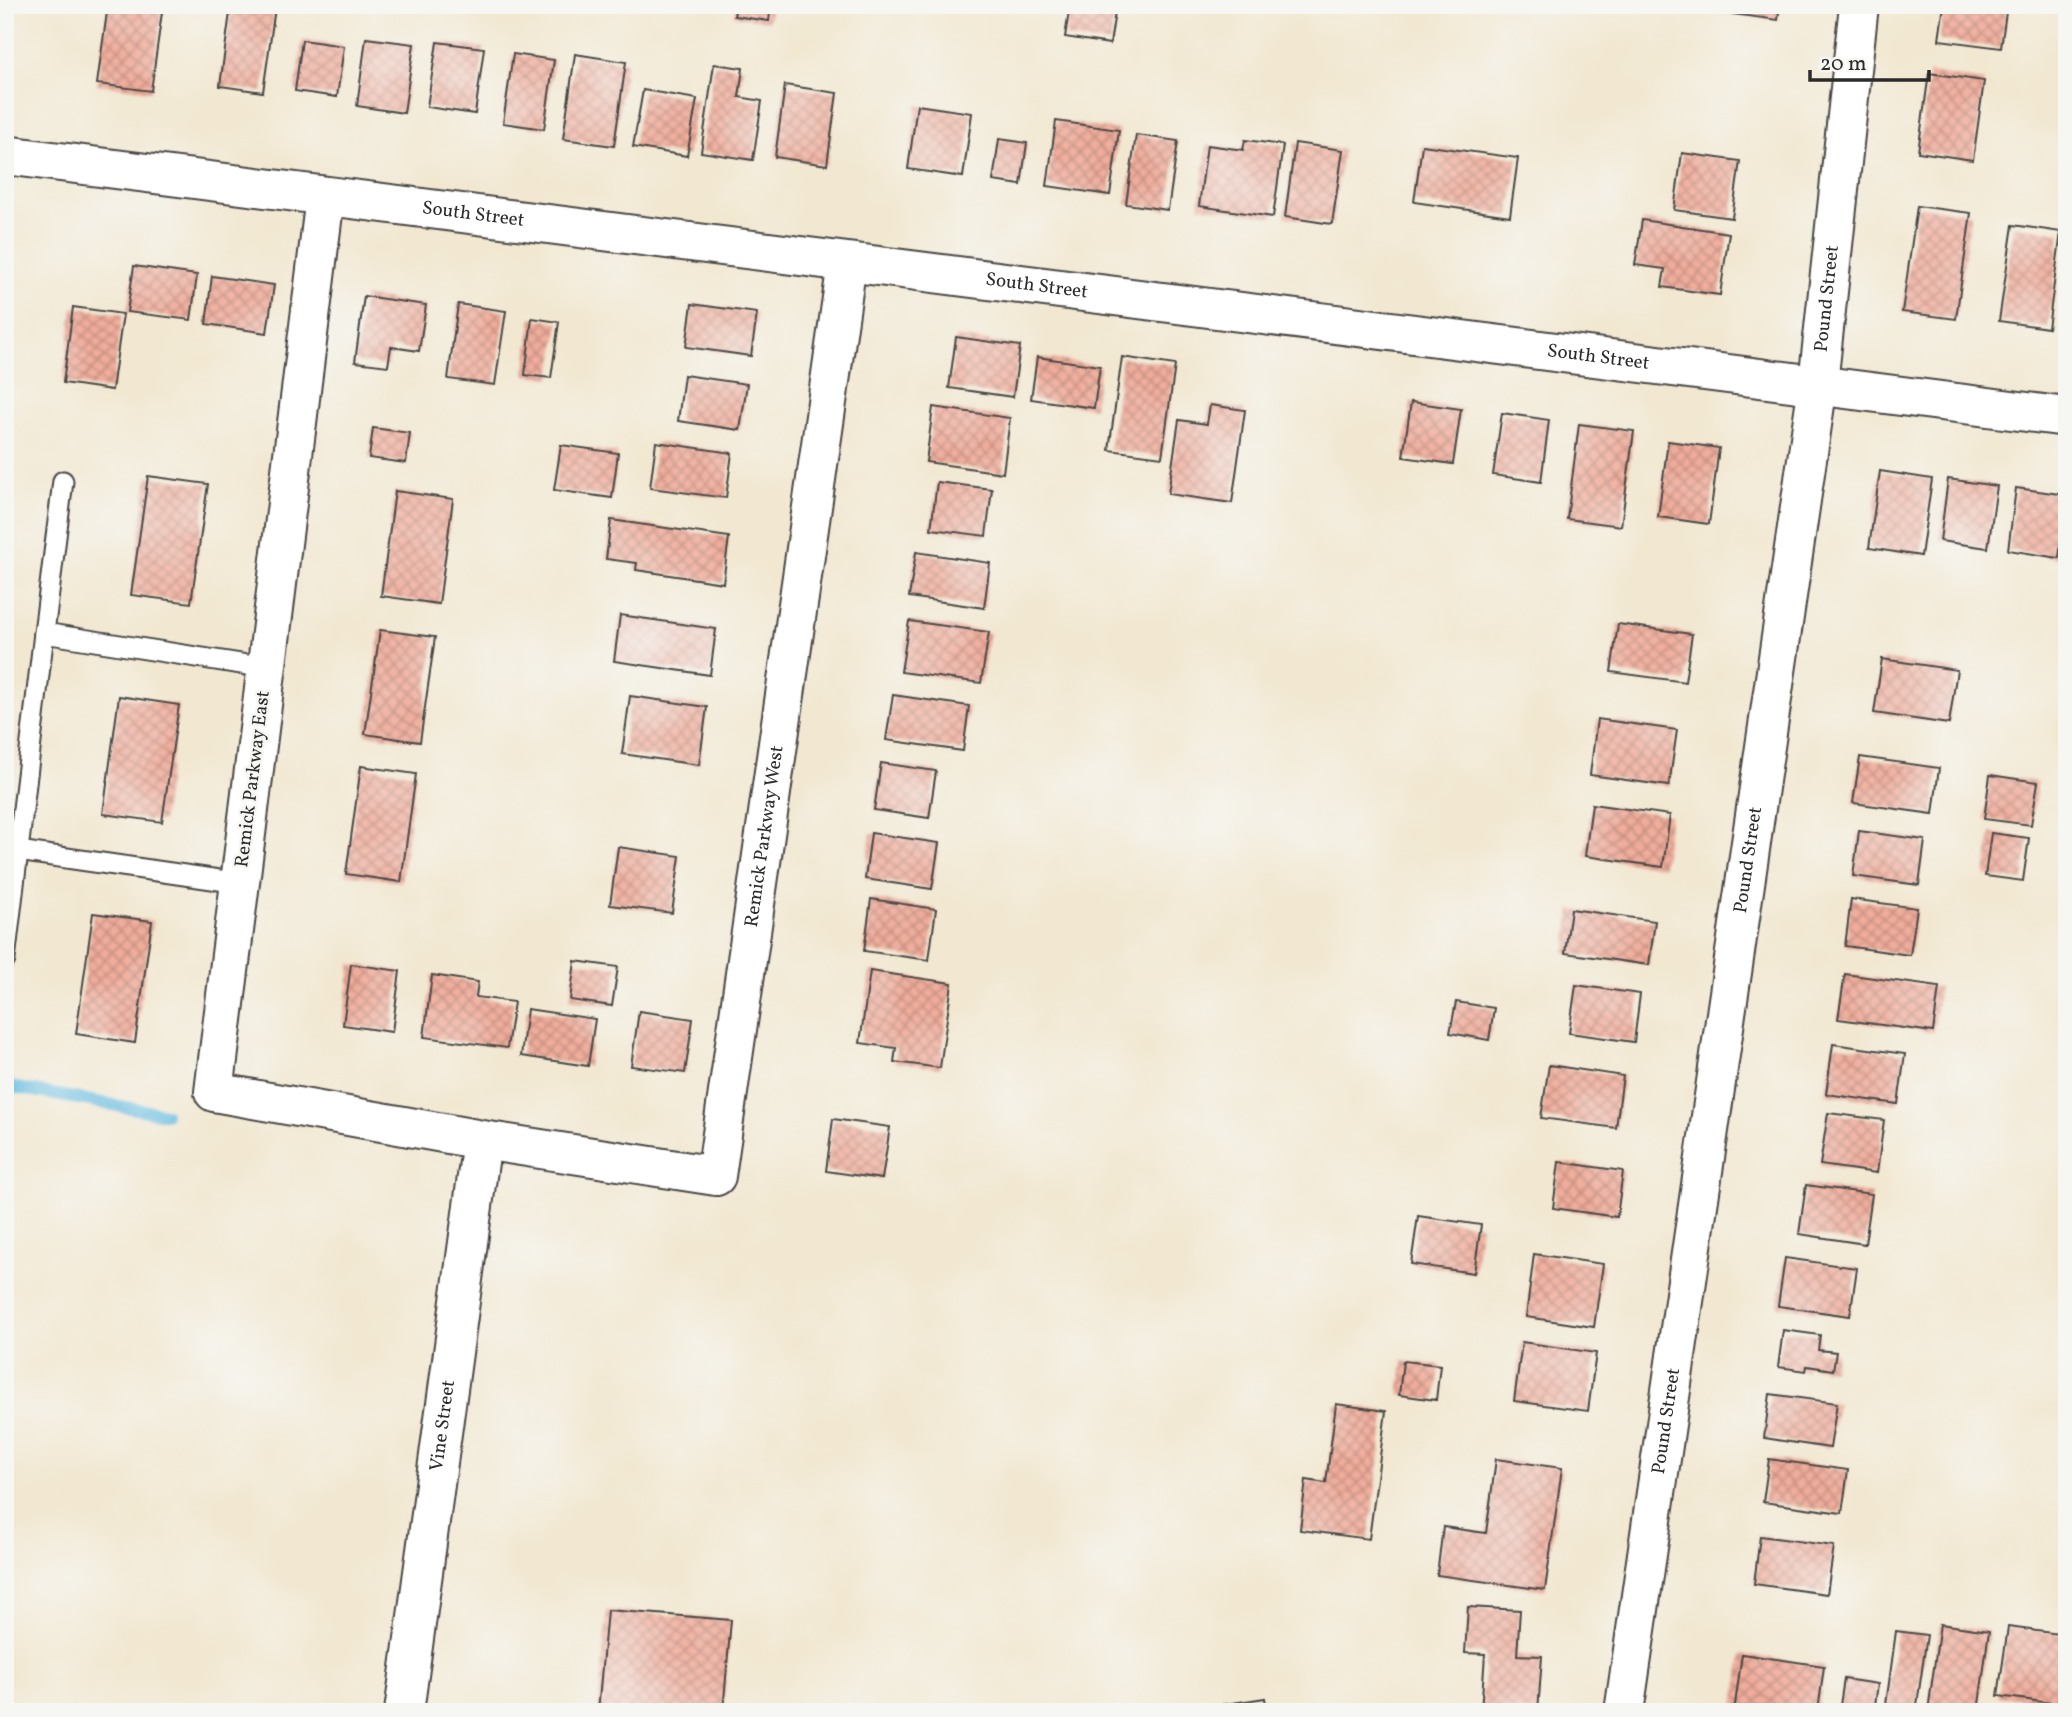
<svg xmlns="http://www.w3.org/2000/svg" width="2072" height="1717" viewBox="0 0 2072 1717" font-family="Vollkorn,serif">
<defs>
<pattern id="building-cross-hatch" width="8" height="8" patternUnits="userSpaceOnUse" patternTransform="scale(1.75)"><rect width="8" height="8" fill="#f0ad9c"/><path d="M0 0l8 8M0 8l8-8" fill="none" stroke="#c38d7f"/></pattern>
</defs>
<rect width="100%" height="100%" fill="#f6f6f2"/>
<filter id="ink" filterUnits="userSpaceOnUse"><feTurbulence type="fractalNoise" baseFrequency=".0143" numOctaves="2"/><feDisplacementMap in="SourceGraphic" scale="14" xChannelSelector="R" yChannelSelector="G"/><feConvolveMatrix kernelMatrix="1 2 1 2 8 2 1 2 1" color-interpolation-filters="sRGB"/></filter>
<filter id="wash" filterUnits="userSpaceOnUse"><feTurbulence type="fractalNoise" baseFrequency=".00686" numOctaves="4" result="noise"/><feDisplacementMap in="SourceGraphic" scale="28" xChannelSelector="R" yChannelSelector="G"/><feGaussianBlur stdDeviation="1.57" result="paint"/><feColorMatrix in="noise" values="0 0 0 0 0 0 0 0 0 0 0 0 0 0 0 0 0 1.4 0 .05"/><feComposite in="paint" operator="in"/></filter>
<g filter="url(#wash)">
<rect width="100%" height="100%" fill="#f2e8d2"/>
<g fill="none" stroke-linecap="round" stroke-linejoin="round">
<polyline stroke="#63bce1" stroke-width="12" points="5,1086 165,1114"/>
</g>
<g id="blocks">
<g fill="url(#building-cross-hatch)">
<polygon points="108,5 163,5 151,91 97,84"/>
<polygon points="231,5 275,8 263,92 220,86"/>
<polygon points="736,5 771,5 769,21 734,16"/>
<polygon points="1070,5 1115,12 1110,44 1065,37"/>
<polygon points="1710,5 1780,5 1778,20 1709,11"/>
<polygon points="1944,5 2007,5 2001,48 1939,40"/>
<polygon points="366,38 414,44 404,113 357,106"/>
<polygon points="302,40 344,46 337,97 295,91"/>
<polygon points="437,42 484,48 475,114 427,107"/>
<polygon points="513,54 554,60 544,129 503,123"/>
<polygon points="575,54 626,62 614,146 563,139"/>
<polygon points="714,64 743,68 739,97 762,101 753,160 701,152"/>
<polygon points="1929,73 1984,81 1973,160 1918,152"/>
<polygon points="785,85 837,93 827,165 775,157"/>
<polygon points="643,90 697,99 687,156 633,147"/>
<polygon points="917,105 972,113 963,177 908,169"/>
<polygon points="1056,121 1119,130 1110,195 1047,186"/>
<polygon points="1136,135 1178,141 1168,210 1126,204"/>
<polygon points="999,139 1027,143 1021,185 993,181"/>
<polygon points="1245,140 1283,145 1273,217 1199,206 1207,145 1243,150"/>
<polygon points="1295,143 1343,150 1332,224 1285,217"/>
<polygon points="1422,145 1518,158 1510,216 1414,202"/>
<polygon points="1682,153 1740,161 1732,218 1674,210"/>
<polygon points="1917,206 1971,213 1956,319 1902,312"/>
<polygon points="1642,220 1729,233 1720,295 1662,287 1665,269 1635,265"/>
<polygon points="2013,225 2061,232 2048,328 1999,321"/>
<polygon points="134,266 197,275 191,320 127,312"/>
<polygon points="212,276 274,285 267,333 206,324"/>
<polygon points="364,296 426,305 419,351 391,347 388,366 355,362"/>
<polygon points="458,304 506,311 495,385 448,379"/>
<polygon points="692,304 757,313 751,356 686,347"/>
<polygon points="73,307 123,314 112,390 63,383"/>
<polygon points="532,318 559,322 551,378 525,375"/>
<polygon points="956,337 1020,346 1013,397 949,388"/>
<polygon points="1037,357 1100,366 1094,408 1031,399"/>
<polygon points="1122,357 1175,365 1162,457 1109,450"/>
<polygon points="684,375 747,384 740,430 678,421"/>
<polygon points="1411,402 1461,409 1453,464 1403,457"/>
<polygon points="1210,405 1245,410 1232,503 1168,494 1179,420 1207,424"/>
<polygon points="933,407 1010,418 1003,473 926,462"/>
<polygon points="1502,413 1549,420 1541,482 1493,475"/>
<polygon points="1579,424 1634,431 1621,526 1567,519"/>
<polygon points="373,428 410,433 406,463 369,458"/>
<polygon points="1668,441 1719,448 1709,524 1658,517"/>
<polygon points="656,442 732,453 726,498 650,488"/>
<polygon points="561,445 618,453 612,498 554,490"/>
<polygon points="1880,471 1932,479 1921,556 1869,548"/>
<polygon points="148,476 208,484 191,603 131,595"/>
<polygon points="1948,479 1997,486 1988,548 1940,541"/>
<polygon points="937,482 992,489 986,536 931,529"/>
<polygon points="2016,488 2067,495 2059,558 2008,550"/>
<polygon points="395,491 453,499 439,604 381,596"/>
<polygon points="611,520 729,537 723,583 636,570 637,563 606,559"/>
<polygon points="916,552 990,563 984,608 909,597"/>
<polygon points="620,615 716,629 710,675 614,661"/>
<polygon points="909,621 989,632 981,683 901,672"/>
<polygon points="1618,624 1692,634 1685,682 1611,672"/>
<polygon points="380,630 435,637 420,742 365,734"/>
<polygon points="1882,659 1957,670 1949,724 1874,713"/>
<polygon points="893,695 969,706 963,751 886,740"/>
<polygon points="119,696 179,705 162,822 103,814"/>
<polygon points="630,696 707,707 699,765 622,754"/>
<polygon points="1597,719 1677,730 1669,786 1590,775"/>
<polygon points="1860,757 1939,768 1933,814 1853,803"/>
<polygon points="881,763 936,771 929,818 874,810"/>
<polygon points="361,766 416,774 401,882 346,874"/>
<polygon points="1990,775 2038,782 2031,825 1984,819"/>
<polygon points="1592,804 1670,815 1663,867 1585,856"/>
<polygon points="1859,831 1925,840 1919,885 1853,876"/>
<polygon points="871,833 939,843 932,889 865,879"/>
<polygon points="1991,833 2029,838 2023,881 1985,876"/>
<polygon points="618,847 680,856 672,913 610,905"/>
<polygon points="871,899 936,909 929,960 864,951"/>
<polygon points="1851,899 1917,908 1910,955 1845,946"/>
<polygon points="1571,909 1655,921 1649,965 1565,953"/>
<polygon points="93,913 152,921 135,1043 76,1034"/>
<polygon points="575,961 618,967 612,1006 570,1000"/>
<polygon points="351,964 400,971 392,1032 343,1025"/>
<polygon points="870,971 952,983 940,1068 894,1062 896,1048 860,1043"/>
<polygon points="1845,974 1939,987 1933,1032 1838,1019"/>
<polygon points="432,975 478,982 476,997 514,1002 507,1048 424,1037"/>
<polygon points="1576,985 1640,994 1634,1042 1569,1033"/>
<polygon points="1456,1002 1494,1008 1489,1040 1450,1033"/>
<polygon points="527,1009 595,1019 588,1066 521,1056"/>
<polygon points="639,1011 693,1019 685,1073 631,1066"/>
<polygon points="1833,1044 1905,1054 1898,1104 1826,1094"/>
<polygon points="1549,1065 1623,1076 1616,1128 1541,1118"/>
<polygon points="1828,1113 1884,1120 1877,1173 1820,1165"/>
<polygon points="833,1119 890,1127 882,1179 826,1171"/>
<polygon points="1559,1162 1623,1171 1617,1217 1553,1208"/>
<polygon points="1806,1185 1872,1194 1865,1244 1799,1234"/>
<polygon points="1418,1216 1481,1225 1474,1273 1411,1264"/>
<polygon points="1534,1254 1603,1264 1594,1327 1526,1317"/>
<polygon points="1785,1258 1857,1268 1850,1316 1778,1306"/>
<polygon points="1783,1330 1820,1335 1818,1350 1836,1352 1833,1370 1807,1366 1806,1371 1778,1367"/>
<polygon points="1522,1342 1596,1353 1588,1411 1514,1401"/>
<polygon points="1403,1361 1440,1365 1436,1400 1399,1395"/>
<polygon points="1770,1394 1837,1403 1830,1448 1764,1438"/>
<polygon points="1336,1404 1386,1411 1369,1539 1300,1530 1306,1480 1326,1483"/>
<polygon points="1496,1459 1562,1468 1545,1590 1437,1575 1443,1527 1486,1533"/>
<polygon points="1769,1459 1848,1470 1842,1513 1763,1502"/>
<polygon points="1760,1536 1834,1546 1827,1594 1754,1584"/>
<polygon points="1468,1607 1520,1610 1517,1655 1542,1656 1538,1712 1481,1712 1485,1654 1465,1653"/>
<polygon points="607,1610 731,1620 723,1712 598,1712"/>
<polygon points="1940,1624 1989,1631 1978,1712 1928,1711"/>
<polygon points="2008,1627 2067,1635 2058,1704 1998,1696"/>
<polygon points="1896,1631 1927,1635 1916,1712 1885,1712"/>
<polygon points="1742,1654 1824,1666 1818,1712 1734,1712"/>
<polygon points="1844,1679 1878,1684 1874,1712 1839,1712"/>
<polygon points="1265,1698 1267,1712 1207,1712 1206,1707"/>
</g>
</g>
</g>
<g filter="url(#ink)">
<use href="#blocks" fill-opacity="0" stroke="#494744" stroke-width="2"/>
<g fill="none" stroke-linecap="round" stroke-linejoin="round">
<g stroke="#494744" stroke-width="23">
<g id="service">
<polyline points="44,633 63,481"/>
<polyline points="240,883 18,851 44,633 267,668"/>
<polyline points="5,960 18,851"/>
</g>
</g>
<g stroke="#494744" stroke-width="42">
<g id="minor">
<path id="s1" d="M5 155 2067 417"/>
<path id="s2" d="M325 197 214 1092 482 1140 716 1176 847 263"/>
<path id="s3" d="M404 1712 482 1140"/>
<path id="s4" d="M1624 1712 1818 384 1859 5"/>
</g>
</g>
<use href="#service" stroke="#fff" stroke-width="19"/>
<use href="#minor" stroke="#fff" stroke-width="38"/>
</g>
</g>
<g text-anchor="middle" dominant-baseline="central" stroke-width="5" stroke-linejoin="round" paint-order="stroke">
<g font-size="19" fill="#2b2b2b" stroke="#f6f6f2">
<text stroke="none"><textPath href="#s1" startOffset="472">South Street</textPath></text>
<text stroke="none"><textPath href="#s1" startOffset="1040">South Street</textPath></text>
<text stroke="none"><textPath href="#s4" startOffset="1428">Pound Street</textPath></text>
<text stroke="none"><textPath href="#s1" startOffset="1606">South Street</textPath></text>
<text transform="translate(253 779) rotate(-83)">Remick Parkway East</text>
<text stroke="none"><textPath href="#s2" startOffset="1754">Remick Parkway West</textPath></text>
<text stroke="none"><textPath href="#s4" startOffset="861">Pound Street</textPath></text>
<text stroke="none"><textPath href="#s4" startOffset="294">Pound Street</textPath></text>
<text stroke="none"><textPath href="#s3" startOffset="289">Vine Street</textPath></text>
</g>
</g>
<rect width="2072" height="1717" fill="none" stroke="#f6f6f2" stroke-width="28"/>
<path d="M1810 70v10h119v-10" fill="none" stroke="#2b2b2b" stroke-width="3.5"/>
<text x="1820" y="70" font-size="21" fill="#2b2b2b" stroke="#f6f6f2" stroke-width="5" paint-order="stroke">20 m</text>
</svg>
